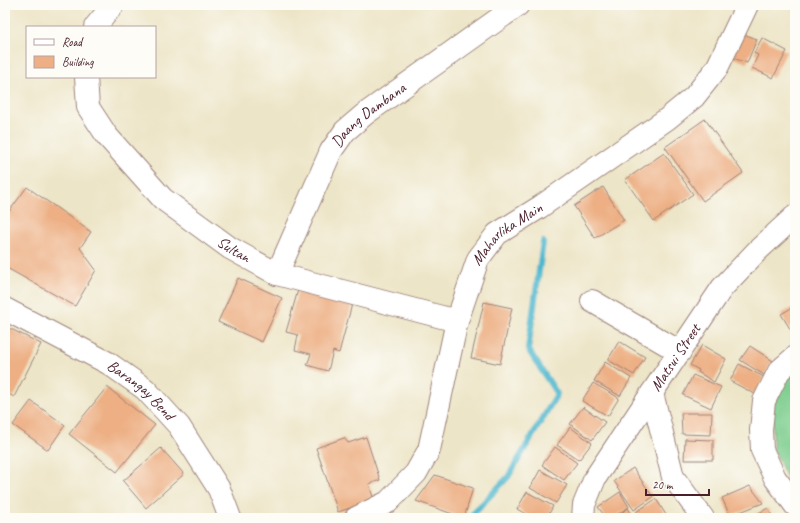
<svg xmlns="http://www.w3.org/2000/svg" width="800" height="523" viewBox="0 0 800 523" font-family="Caveat,sans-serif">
<rect width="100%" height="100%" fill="#fdfcf7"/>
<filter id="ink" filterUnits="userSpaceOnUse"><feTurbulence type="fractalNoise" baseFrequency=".025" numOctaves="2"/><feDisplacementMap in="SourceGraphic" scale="8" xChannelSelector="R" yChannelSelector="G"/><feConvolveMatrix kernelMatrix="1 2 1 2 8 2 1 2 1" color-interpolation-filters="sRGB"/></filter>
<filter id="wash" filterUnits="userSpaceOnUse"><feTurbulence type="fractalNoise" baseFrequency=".012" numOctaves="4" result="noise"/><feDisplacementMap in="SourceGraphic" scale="16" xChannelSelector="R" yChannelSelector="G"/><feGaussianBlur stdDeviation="0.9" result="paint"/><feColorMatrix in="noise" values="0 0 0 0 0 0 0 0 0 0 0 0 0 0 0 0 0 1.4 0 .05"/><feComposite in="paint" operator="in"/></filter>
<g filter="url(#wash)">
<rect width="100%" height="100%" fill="#ede5c7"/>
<polygon fill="#7dcd8e" stroke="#64765c" points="795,368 795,495 773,448 773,405 786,379"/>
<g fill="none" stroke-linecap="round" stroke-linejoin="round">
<polyline stroke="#4fb7ce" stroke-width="6" points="469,518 508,477 557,394 528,349 543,242"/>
</g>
<g id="blocks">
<g fill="#edaf83">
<polygon points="738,32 757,39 747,63 728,56"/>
<polygon points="762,38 787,51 773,78 752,68 758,55 754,53"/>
<polygon points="705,119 743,173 703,201 665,147"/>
<polygon points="664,153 693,194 654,221 625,180"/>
<polygon points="27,187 91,232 80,248 96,270 75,306 5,267 5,217"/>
<polygon points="603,187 624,220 595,238 574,206"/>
<polygon points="238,278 282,298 262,342 218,322"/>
<polygon points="298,290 352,304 339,353 333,351 328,371 307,365 311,354 295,350 298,335 286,332"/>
<polygon points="484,302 512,308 500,364 471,358"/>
<polygon points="795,306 795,337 781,314"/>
<polygon points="5,326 41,344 14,397 5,392"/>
<polygon points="619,341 645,357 634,375 608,360"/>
<polygon points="702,345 726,359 714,382 698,372 699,370 690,365"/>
<polygon points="750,346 773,361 764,375 740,360"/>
<polygon points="605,362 631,378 620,396 594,381"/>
<polygon points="739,364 764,377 755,394 730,381"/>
<polygon points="693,375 721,387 711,408 683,395"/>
<polygon points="593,383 619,398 608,416 582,401"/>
<polygon points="107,387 155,425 117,472 69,434"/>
<polygon points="31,401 65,425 48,450 13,425"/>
<polygon points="583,407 605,422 592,440 570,424"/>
<polygon points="681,413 712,413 711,435 682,434"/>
<polygon points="570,427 592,443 579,460 557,445"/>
<polygon points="366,437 380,480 369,484 374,500 338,512 316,448 344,438 348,443"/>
<polygon points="685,439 713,440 713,460 684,460"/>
<polygon points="555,447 577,463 564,480 542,465"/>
<polygon points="161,448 184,474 146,508 123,481"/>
<polygon points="633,468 653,497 634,510 614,481"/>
<polygon points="540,470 567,485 556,503 530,488"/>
<polygon points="435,475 473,488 464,518 416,501"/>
<polygon points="750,486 763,503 730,516 722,498"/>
<polygon points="527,492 553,506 547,518 533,518 517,509"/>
<polygon points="620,492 629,507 612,518 606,518 598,507"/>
<polygon points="656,499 668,518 641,518 636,512"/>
<polygon points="628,508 634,518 614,518"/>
<polygon points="768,508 773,518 749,518"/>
</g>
</g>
</g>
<g filter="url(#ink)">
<use href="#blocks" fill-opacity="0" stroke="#9c8279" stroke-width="1"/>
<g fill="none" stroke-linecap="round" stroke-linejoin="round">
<g stroke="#9c8279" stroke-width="24">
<g id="minor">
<polyline points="95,27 113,5"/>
<path id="s1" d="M86 77 88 107 107 136 163 199 230 248 277 274 457 321"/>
<path id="s2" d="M277 274 331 151 345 131 365 114 518 5"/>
<polyline points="592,301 680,352"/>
<path id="s3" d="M5 309 108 363 145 389 179 426 219 489 230 518"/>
<polyline points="795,357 779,371 764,401 761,430 762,450 775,478 795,505"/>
<polyline points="652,393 673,477 703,518"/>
<path id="s4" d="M356 518 388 502 416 473 429 450 457 321 478 259 497 234 540 207 667 119 694 97 717 68 747 5"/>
<path id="s5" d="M583 518 584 505 595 478 722 288 757 251 795 216"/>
</g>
</g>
<use href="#minor" stroke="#fff" stroke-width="22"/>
</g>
</g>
<g text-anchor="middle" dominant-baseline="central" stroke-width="3" stroke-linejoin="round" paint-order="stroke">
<g font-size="16" fill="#4a1f2b" stroke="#fdfcf7">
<text stroke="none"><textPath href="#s2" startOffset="187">Daang Dambana</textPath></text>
<text stroke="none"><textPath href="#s4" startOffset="339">Maharlika Main</textPath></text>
<text stroke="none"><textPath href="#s1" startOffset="236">Sultan</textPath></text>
<text stroke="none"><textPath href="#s5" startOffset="187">Matsui Street</textPath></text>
<text stroke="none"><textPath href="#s3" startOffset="159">Barangay Bend</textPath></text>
</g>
</g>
<rect width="800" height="523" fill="none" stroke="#fdfcf7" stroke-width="20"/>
<rect x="26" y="26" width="130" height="52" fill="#fdfcf7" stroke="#b5a4a5"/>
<rect x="34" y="39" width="20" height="6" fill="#ffffff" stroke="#b5a4a5"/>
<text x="62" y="46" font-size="12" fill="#4a1f2b">Road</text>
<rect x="34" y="56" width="20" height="12" fill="#edaf83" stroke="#b5a4a5"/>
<text x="62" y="66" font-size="12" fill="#4a1f2b">Building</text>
<path d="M646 489v6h63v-6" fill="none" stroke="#4a1f2b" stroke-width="2"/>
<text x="652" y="489" font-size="12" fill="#4a1f2b" stroke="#fdfcf7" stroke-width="3" paint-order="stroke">20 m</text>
</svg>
